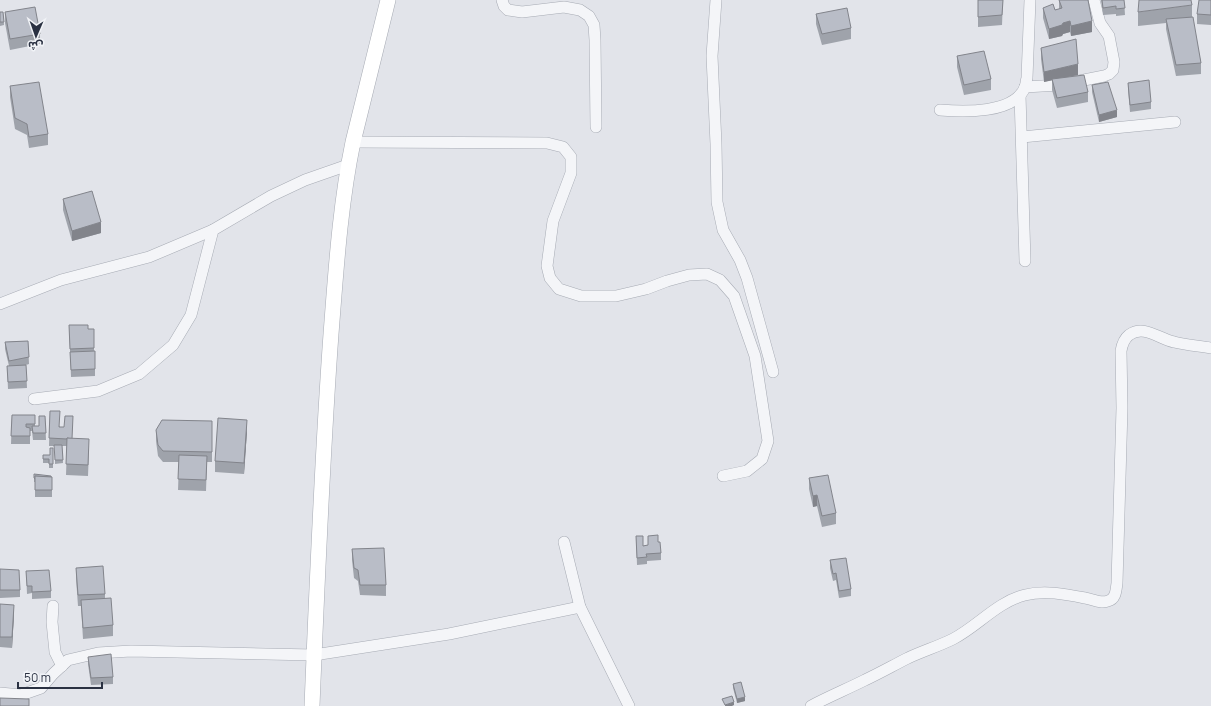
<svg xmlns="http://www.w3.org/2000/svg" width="1211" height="706" viewBox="0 0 1211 706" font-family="Manrope,'Noto Sans Arabic',sans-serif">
<rect width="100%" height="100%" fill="#e2e4ea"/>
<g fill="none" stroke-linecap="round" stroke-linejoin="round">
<g stroke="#a7abb4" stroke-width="12">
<g id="street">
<polyline points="502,0 504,6 508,10 522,12 564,7 580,10 589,16 594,25 595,40 596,127"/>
<polyline points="716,0 712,56 716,144 717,202 723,230 740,260 747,278 773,372"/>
<polyline points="1025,87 1059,85 1104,76 1109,74 1113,70 1114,62 1109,36 1100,23 1094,0"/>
<polyline points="1020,95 1025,261"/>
<path d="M940 110C963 112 1015 114 1025 87 1026 85 1026 81 1027 78L1030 0"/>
<polyline points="1022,137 1175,122"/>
<polyline points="353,142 547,143 563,147 571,157 571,173 553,221 547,266 550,278 559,289 581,296 616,296 646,289 667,281 689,275 707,274 720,280 734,296 755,356 768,441 762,459 747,471 723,476"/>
<polyline points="0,304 61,280 149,257 213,230"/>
<polyline points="34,399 98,391 139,374 173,345 191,315 213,230 271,196 305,180 348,165"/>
<polyline points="564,542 580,607 629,706"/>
<polyline points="53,606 52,622 55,652 62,666"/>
<polyline points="0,693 21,695 41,688 53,674 68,660 98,653 131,651 314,655 449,634 580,607"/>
<path d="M811 706C828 697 847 689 865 680 880 673 894 665 908 658 923 651 939 646 953 639 978 626 997 602 1025 595 1044 590 1065 594 1085 598 1092 599 1101 604 1108 601 1116 599 1116 590 1117 583L1122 408 1121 351C1122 345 1124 339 1129 335 1144 324 1159 339 1174 342 1186 345 1199 346 1211 348"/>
</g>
</g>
<g stroke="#a7abb4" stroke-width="16">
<path id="secondary" d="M312 706C317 582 322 458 331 334 336 270 340 205 353 142L388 0"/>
</g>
<use href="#street" stroke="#f4f5f8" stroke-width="11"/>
<use href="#secondary" stroke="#fff" stroke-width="15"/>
</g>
<g fill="#9fa3ab">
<polygon points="978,0 1003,0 1002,25 978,27"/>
<polygon points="1059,0 1088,0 1092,32 1071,36 1070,32 1063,34 1062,36 1049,39 1043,18 1043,8 1055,10 1059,9"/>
<polygon points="1101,0 1124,0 1125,15 1116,16 1116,14 1103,15"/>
<polygon points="1211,0 1211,25 1197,24 1197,14"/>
<polygon points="1192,5 1192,17 1201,63 1201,74 1176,76 1166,29 1166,23 1138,26 1138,12"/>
<polygon points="0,12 3,12 4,25 0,26"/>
<polygon points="5,12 40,34 40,44 10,50 5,23"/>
<polygon points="816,14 851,28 851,39 822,45 816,24"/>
<polygon points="1041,48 1078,75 1066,77 1088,92 1088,102 1057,108 1052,90 1052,80 1044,82 1041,59"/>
<polygon points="957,56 991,79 991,90 964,95 957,67"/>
<polygon points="1128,83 1151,102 1151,109 1130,112 1128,90"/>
<polygon points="1092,85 1117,117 1099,122 1092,92"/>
<polygon points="10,86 48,134 48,145 29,148 27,135 15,129 10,97"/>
<polygon points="63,199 101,233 72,241 63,210"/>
<polygon points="69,325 88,329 94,329 94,351 95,351 95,376 71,377"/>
<polygon points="28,341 29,364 26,365 27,388 8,389 7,366 9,366 5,349 5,342"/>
<polygon points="50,411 60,427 73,439 89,450 88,476 66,475 67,446 62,446 63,463 55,464 55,446 49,446"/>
<polygon points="12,415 35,415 35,426 39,426 45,416 46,440 33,440 32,431 30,431 30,444 11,444"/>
<polygon points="212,421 212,462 207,462 206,491 178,490 179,462 163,462 158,456 156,441 156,430"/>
<polygon points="247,431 244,474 215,472 215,461"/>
<polygon points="53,448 53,468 49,468 49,463 43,463 43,455 50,455"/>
<polygon points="34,474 52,477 52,497 35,497 35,482 34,482"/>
<polygon points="809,478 836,513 836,524 822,527 817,506 813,507 809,489"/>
<polygon points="636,536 643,546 648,545 648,536 658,542 661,553 661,560 647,561 647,564 637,565"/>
<polygon points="352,549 386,585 386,596 360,595 358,581 354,578 352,560"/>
<polygon points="830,560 851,589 851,596 839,598 836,580 833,581 830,568"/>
<polygon points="76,568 105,594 105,598 113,625 113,636 83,639 81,606 78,606 76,578"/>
<polygon points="0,569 20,590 20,597 0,598"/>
<polygon points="26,571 51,591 51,598 32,599 32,593 27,594"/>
<polygon points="0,604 14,615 12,648 0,647"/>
<polygon points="88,657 113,677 113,684 91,685 88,664"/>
<polygon points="733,684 745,701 737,703 733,688"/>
</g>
<g fill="#82848b">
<polygon points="1070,21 1070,32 1063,34 1062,36 1049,39 1049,29 1063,23"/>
<polygon points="1092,21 1092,32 1071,36 1071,26"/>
<polygon points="1078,64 1078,75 1044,82 1044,72"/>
<polygon points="1117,110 1117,117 1099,122 1099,115"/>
<polygon points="101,222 101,233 72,241 72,231"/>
<polygon points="247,420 247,431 244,474 244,463"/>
<polygon points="817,495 817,506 813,507 813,496"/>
<polygon points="14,605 14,615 12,648 12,637"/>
<polygon points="745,697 745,701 737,703 737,699"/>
<polygon points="734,702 734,705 732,706 725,706 725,705"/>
</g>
<g fill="#b9bdc7" stroke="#82848b">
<polygon points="978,0 1003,0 1002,15 978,17"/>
<polygon points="1059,0 1088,0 1092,21 1071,26 1070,21 1063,23 1062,25 1049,29 1043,8 1053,4 1055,10 1062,8"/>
<polygon points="1102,0 1124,0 1125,8 1116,9 1116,6 1103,8"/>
<polygon points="1139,0 1191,0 1192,5 1138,12"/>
<polygon points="1199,0 1211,0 1211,15 1197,14"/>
<polygon points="35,7 40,34 10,39 5,12"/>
<polygon points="847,8 851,28 822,34 816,14"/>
<polygon points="0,12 3,12 4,22 0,22"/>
<polygon points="1193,17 1201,63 1176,65 1166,19"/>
<polygon points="1076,39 1078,64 1044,72 1041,48"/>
<polygon points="984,51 991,79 964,85 957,56"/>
<polygon points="1084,75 1088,92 1057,98 1052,79"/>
<polygon points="1149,80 1151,102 1130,105 1128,83"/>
<polygon points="39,82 48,134 29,137 27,124 15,118 10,86"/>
<polygon points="1108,82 1117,110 1099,115 1092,85"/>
<polygon points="92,191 101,222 72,231 63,199"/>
<polygon points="69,325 88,325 88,329 94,329 94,348 70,349"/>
<polygon points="28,341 29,357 9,361 5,342"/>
<polygon points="95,351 95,369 71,370 70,352"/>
<polygon points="26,365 27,381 8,382 7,366"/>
<polygon points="50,411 60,411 59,427 64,427 65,416 73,416 72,439 67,438 67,439 49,438"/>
<polygon points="12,415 35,415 35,424 26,424 26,427 30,428 30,436 11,436"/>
<polygon points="39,416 45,416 46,433 33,433 32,426 39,426"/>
<polygon points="218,418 247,420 244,463 215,461"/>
<polygon points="162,420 212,421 212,452 163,451 158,445 156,430"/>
<polygon points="67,438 89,439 88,465 66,464"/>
<polygon points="54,445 62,445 63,460 55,460"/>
<polygon points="50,448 53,448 53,464 49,464 49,459 43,459 43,455 50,455"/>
<polygon points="179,455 207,456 206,480 178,479"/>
<polygon points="34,474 51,476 51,477 35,476 35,479 34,478"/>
<polygon points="828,475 836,513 822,516 817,495 813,496 809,478"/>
<polygon points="35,476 52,477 52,490 35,490"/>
<polygon points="658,535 658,542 660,542 661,553 646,554 647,557 637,558 636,536 643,536 643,546 648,545 648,536"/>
<polygon points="384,548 386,585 360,585 358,570 354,568 352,549"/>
<polygon points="846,558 851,589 839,591 836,573 833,574 830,560"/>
<polygon points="103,566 105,594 78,595 76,568"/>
<polygon points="0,569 19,570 20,590 0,590"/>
<polygon points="49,570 51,591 32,592 32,586 27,586 26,571"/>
<polygon points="111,598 113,625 83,628 81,600"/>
<polygon points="0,604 14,605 12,637 0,637"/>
<polygon points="111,654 113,677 91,678 88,657"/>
<polygon points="741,682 745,697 737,699 733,684"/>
<polygon points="732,696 734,702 725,705 722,699"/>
<polygon points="0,698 29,699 29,706 0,706"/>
</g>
<g transform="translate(36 36) rotate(182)" stroke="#f1f3f7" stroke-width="3" paint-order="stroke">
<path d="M0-3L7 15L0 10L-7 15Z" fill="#2a3142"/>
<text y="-6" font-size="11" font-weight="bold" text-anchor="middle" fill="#2a3142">ش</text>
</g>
<path d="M18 682v6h84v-6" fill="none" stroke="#2a3142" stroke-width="2"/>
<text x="24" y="682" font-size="12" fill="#2a3142" stroke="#f1f3f7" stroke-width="3" paint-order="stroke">50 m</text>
</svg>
